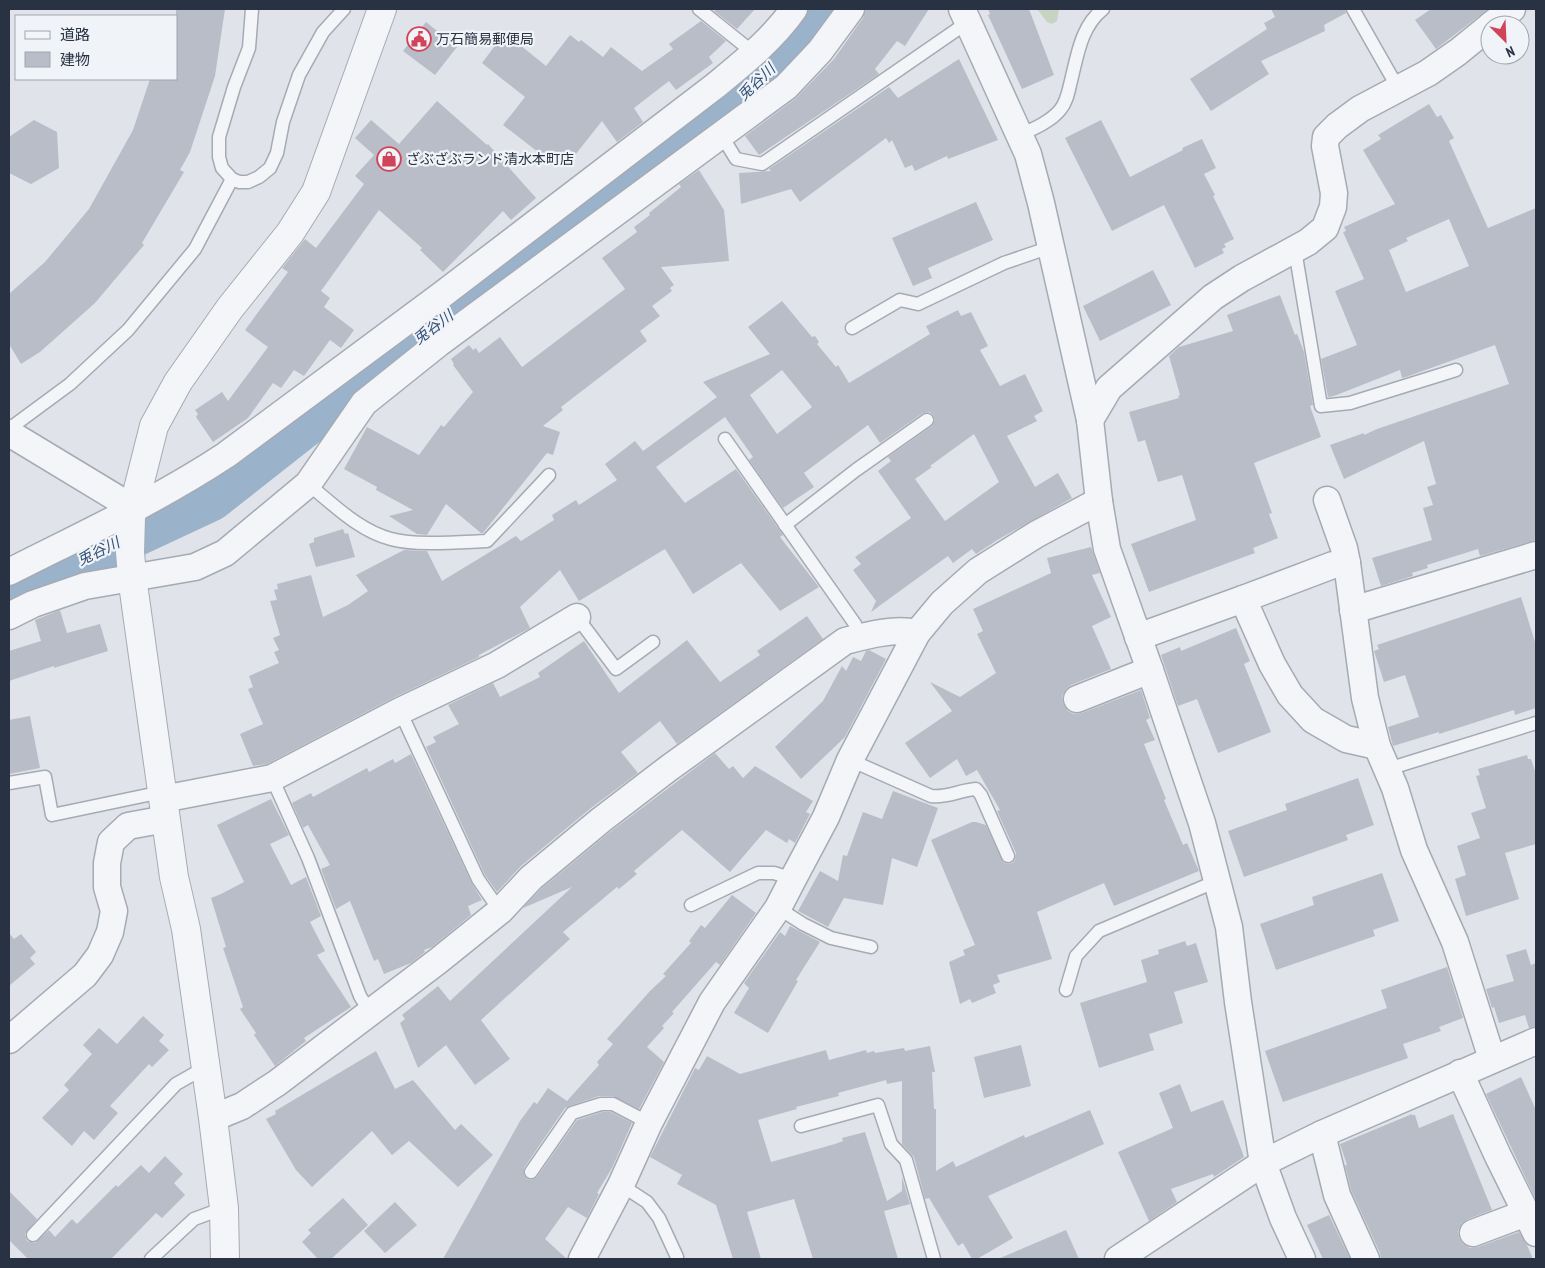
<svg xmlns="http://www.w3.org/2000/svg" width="1545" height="1268" viewBox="0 0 1545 1268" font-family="'PT Sans Narrow','Noto Sans JP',sans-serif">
<rect width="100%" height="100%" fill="#e0e4ea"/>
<polygon fill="#c6d4c1" points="1037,9 1059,9 1057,21 1052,24 1047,22"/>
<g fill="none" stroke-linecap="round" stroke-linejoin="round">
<path stroke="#9bb2cb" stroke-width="49" d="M9 595 86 555 210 497 318 412 731 106C764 76 796 46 822 9"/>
</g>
<g fill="#b8bdc7" fill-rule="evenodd">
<polygon points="176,9 225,9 215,76 190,152 180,170 184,172 142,243 144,245 95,303 40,352 21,364 9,344 9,294 45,262 89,209 133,130 150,79 176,79"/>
<polygon points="717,9 755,9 737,29 714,11"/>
<polygon points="866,9 929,9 905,46 897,41 875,69 879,74 759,155 745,136 795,99 834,59 863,18"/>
<polygon points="988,9 1029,9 1054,75 1022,89 988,15 990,14"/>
<polygon points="1271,9 1345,9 1346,13 1324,25 1325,31 1261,61 1269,74 1211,111 1190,79 1267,29 1264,23 1275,17"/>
<polygon points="1431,9 1488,9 1436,49 1415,20"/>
<polygon points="701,21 726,41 709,57 713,63 676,90 669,81 634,108 643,122 617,142 602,121 575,155 569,149 556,166 503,125 525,97 482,63 500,39 504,42 509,36 546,66 570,35 579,42 581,40 603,57 611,47 642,71 673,49 669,44"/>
<polygon points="426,22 457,47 435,75 403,51"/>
<polygon points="959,59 998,140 948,159 947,156 915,171 912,165 905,168 892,140 889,143 886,138 800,202 791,189 741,204 739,173 771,171 769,169 889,87 898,98"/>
<polygon points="437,101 487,145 488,144 536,198 511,220 503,211 443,272 420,250 422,248 379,210 321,291 330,298 324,307 354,330 341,348 330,340 304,376 294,370 281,388 273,383 248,418 213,442 196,417 198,414 195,410 222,392 228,401 268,347 245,330 288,272 282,268 305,239 316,248 364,184 355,176 374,155 355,138 371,120 399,144"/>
<path d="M1429 104 1437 117 1441 115 1454 138 1449 141 1488 228 1536 208V540L1480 556 1478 549 1427 565 1428 568 1412 573 1413 576 1381 586 1372 558 1432 540 1423 508 1433 505 1427 487 1436 484 1424 441 1344 479 1330 445 1364 433V435L1377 429 1509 384 1495 345 1406 377 1402 378 1400 370 1334 396 1328 397 1321 359 1357 345 1335 291 1364 279 1343 232 1346 231 1344 227 1395 204 1363 150 1381 139 1378 135ZM1449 219 1469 266 1406 292 1389 250 1408 241 1406 238Z"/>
<polygon points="34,120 57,132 59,168 31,184 9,173 9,137"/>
<polygon points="1101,120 1130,177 1183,150 1182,148 1202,139 1216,168 1204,174 1215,195 1213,196 1234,239 1224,244 1226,247 1222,249 1224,253 1195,268 1164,205 1112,231 1065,138"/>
<polygon points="699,170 724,210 729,261 661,267 674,285 670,288 672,291 652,306 660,316 640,331 647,341 561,407 563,410 543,426 560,432 553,455 547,453 483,533 481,533 446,504 427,535 417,534 389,516 413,510 376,490 377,487 344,469 367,427 419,455 441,425 444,427 473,392 453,365 454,364 451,359 469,345 473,350 476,348 479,353 500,337 522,367 625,289 602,258 637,232 634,227 650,215 649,213 681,187 679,184"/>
<polygon points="976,202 993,240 928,268 932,278 913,286 892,238"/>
<polygon points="1153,270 1171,305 1100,341 1083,306"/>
<polygon points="1280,295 1295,335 1297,334 1304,352 1313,405 1310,406 1321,437 1254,463 1272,513 1269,514 1278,538 1253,548 1255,553 1149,592 1131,544 1196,520 1182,475 1158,482 1145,440 1138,442 1129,412 1179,398 1178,396 1180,395 1169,356 1179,347 1233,331 1227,315"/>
<path d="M782 301 812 337 815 336 819 342 817 344 836 367 838 365 849 383 930 334 926 326 958 310 961 316 971 312 988 346 980 350 1000 386 1025 374 1043 411 1034 416 1037 421 1007 436 1019 458 1035 487 1058 473 1072 498 999 539 976 554 972 549 953 563 948 556 871 612 876 601 853 570 861 564 855 557 911 518 878 471 891 461 888 457 932 426 935 420 933 415 930 412 923 413 880 443 868 425 804 473 814 487 783 508 749 460 753 457 725 417 656 467 685 503 736 469 783 535 780 537 819 587 780 611 741 563 693 594 665 549 579 601 560 570 520 607 530 628 479 655V657L393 698 267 764 253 766 240 734 263 724 248 689 253 687 249 676 279 663 274 652 279 650 273 638 280 635 270 601 277 600 274 590 278 589 277 584 311 575 323 617 348 605 368 591 356 575 404 550 427 551 442 581 516 536 521 541 554 520 552 515 576 500 579 505 617 480 605 464 635 441 643 451 717 397 703 382 770 354 748 327ZM782 370 812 407 777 434 750 395ZM974 434 999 482 945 521 915 479 932 467 930 466Z"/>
<polygon points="343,529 345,534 348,533 355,557 316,567 309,544 314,542 314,538"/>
<polygon points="1091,547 1100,573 1092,575 1111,617 1092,626 1111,669 1071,685 1066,689 1062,696 1063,704 1068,711 1074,714 1082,713 1141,690 1150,718 1146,720 1155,740 1144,744 1166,799 1164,800 1183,845 1187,843 1199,871 1114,906 1104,883 1037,912 1052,959 997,975 1000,982 993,985 996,993 972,1003 970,999 960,1004 949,962 965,955 963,950 975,945 931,840 972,822 976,822 986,825 1003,862 1007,864 1012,863 1015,860 1016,853 997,811 1000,810 977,770 966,776 957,759 930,778 905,743 952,711 930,682 960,697 996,673 977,634 983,631 973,609 1051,573 1047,558"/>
<polygon points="1521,597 1536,645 1536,708 1515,715 1514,710 1439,734 1439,732 1393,746 1388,727 1419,717 1405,675 1384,682 1374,651 1379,649 1377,645"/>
<polygon points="60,610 67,633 100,624 108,651 54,668 54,666 9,681 9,651 41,641 35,620"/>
<polygon points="807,616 823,639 677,744 660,721 621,752 638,773 591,808 521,866 497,892 485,875 426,747 436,742 433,737 459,724 448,705 493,683 500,697 540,677 538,673 584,641 619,693 687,640 720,682 760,655 757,651"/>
<polygon points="1236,628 1250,661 1244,664 1271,732 1218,753 1197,699 1178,706 1161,655 1180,647 1181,651"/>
<polygon points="869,650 886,659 845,737 801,779 775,747 823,701 842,666 846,671 853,657 861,661 866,651"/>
<polygon points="30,716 40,768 9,774 9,720"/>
<polygon points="715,753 729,769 733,766 743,778 755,766 813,801 806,812 810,814 795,843 789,839 787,843 766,830 730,872 682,830 634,871 637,874 619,889 617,887 563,932 570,939 481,1020 510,1059 475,1085 446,1045 418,1068 400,1023 405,1019 402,1015 438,986 450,1001 572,887 523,908 541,889 610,832"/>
<polygon points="411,754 471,882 482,900 468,906 471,915 432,947 424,950 425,952 411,963 384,974 378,959 374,961 350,901 336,909 321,869 330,865 308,825 303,828 292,803 311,793 313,797 367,768 369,772 393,759 395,763"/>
<polygon points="1527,755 1528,759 1531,759 1536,774 1536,844 1505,853 1519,899 1466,916 1455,879 1466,875 1457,846 1480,838 1471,813 1486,808 1476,776 1480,775 1478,769"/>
<polygon points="1358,778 1374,825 1346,835 1348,840 1244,877 1228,831 1287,810 1285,804"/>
<polygon points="893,791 938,808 917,867 892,858 883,905 844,898 828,927 798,911 820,871 838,881 843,855 847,856 863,812 882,819"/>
<polygon points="271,799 289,835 270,844 291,885 306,877 321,916 310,922 325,951 317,955 351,1007 304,1038 306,1041 275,1066 254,1035 256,1033 240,1009 243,1007 223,948 226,947 211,898 221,894 244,882 217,825"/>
<polygon points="1382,873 1399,921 1373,930 1375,936 1276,970 1260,924 1314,905 1312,897"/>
<polygon points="732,895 756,913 720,965 716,962 672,1012 674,1013 662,1026 664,1028 647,1047 664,1062 639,1109 613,1096 599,1096 569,1106 565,1108 524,1168 524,1175 527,1179 531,1180 537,1177 577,1120 602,1112 611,1112 632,1123 612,1168 597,1193 599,1194 587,1218 568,1207 545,1239 567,1259 443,1259 520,1121 534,1102 537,1104 548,1088 567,1101 599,1065 597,1062 613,1044 607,1039 650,991 666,976 663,974 691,943 689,941 701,925 705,928"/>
<polygon points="790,926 820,942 796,980 798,981 768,1033 734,1013 749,988 744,983 780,932 785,936"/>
<polygon points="9,933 14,939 21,934 36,952 30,958 35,964 9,986"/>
<polygon points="1185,941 1187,946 1196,943 1208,982 1174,992 1183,1023 1149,1034 1154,1050 1099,1068 1080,1003 1147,982 1141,960 1159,954 1158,950"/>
<polygon points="1526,949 1531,965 1536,963 1536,1026 1529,1028 1525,1015 1499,1023 1494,1007 1492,1008 1486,989 1514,981 1506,955"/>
<polygon points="1447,967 1463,1018 1439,1027 1441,1031 1403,1044 1408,1058 1283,1102 1265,1051 1387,1008 1381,990"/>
<polygon points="143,1016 164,1035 159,1041 169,1050 152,1067 149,1064 110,1106 118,1113 94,1140 84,1131 72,1146 42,1118 69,1090 64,1085 92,1054 83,1045 99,1028 117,1044"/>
<polygon points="1021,1045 1031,1086 984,1098 974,1057"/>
<polygon points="930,1046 935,1072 932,1072 934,1109 936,1109 936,1171 953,1161 956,1167 1024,1135 1025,1138 1090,1110 1104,1144 988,1196 1013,1238 977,1259 972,1259 963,1243 958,1246 929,1198 925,1199 914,1157 902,1144 902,1081 887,1084 886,1080 838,1093 839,1096 796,1107 797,1109 758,1120 771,1162 835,1144 843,1141 842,1138 865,1132 887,1201 902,1191 902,1177 910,1204 884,1211 898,1259 813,1259 794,1199 747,1212 761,1259 733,1259 716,1205 677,1184 682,1175 650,1157 695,1068 699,1070 707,1056 740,1074 826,1050 829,1060 866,1050 867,1053 874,1051 875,1053 904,1048 905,1051"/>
<polygon points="376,1051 395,1089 413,1080 455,1130 461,1124 493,1155 458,1187 409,1141 392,1155 372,1131 312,1187 296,1170 266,1119 276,1114 275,1111"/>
<polygon points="1521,1077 1536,1110 1536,1200 1486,1094"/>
<polygon points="1180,1084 1191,1112 1223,1100 1244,1157 1214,1177 1213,1174 1171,1189 1177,1202 1149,1221 1118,1152 1173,1128 1159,1093"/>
<polygon points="1412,1114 1412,1115 1415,1115 1419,1128 1453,1114 1492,1210 1468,1219 1462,1223 1458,1231 1459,1238 1463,1244 1470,1248 1478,1247 1519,1232 1527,1245 1533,1259 1381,1259 1380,1253 1351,1190 1345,1165 1347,1165 1340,1144"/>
<polygon points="165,1156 183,1174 174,1183 185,1195 162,1218 156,1213 111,1259 28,1259 9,1240 9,1191 37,1219 25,1234 27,1241 35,1243 49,1230 55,1237 72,1219 77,1224 116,1185 118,1187 141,1165 149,1173"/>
<polygon points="343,1198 368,1225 331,1259 318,1259 302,1242 311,1233 308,1230"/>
<polygon points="395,1202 417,1225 385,1253 364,1231"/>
<polygon points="1329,1215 1350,1259 1323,1259 1307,1225"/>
<polygon points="1066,1230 1079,1259 998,1259"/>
</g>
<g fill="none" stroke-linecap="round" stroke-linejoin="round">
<g stroke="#a5abb4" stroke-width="15">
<g id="service">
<polyline points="252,9 249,48 234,87 219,137 219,157 222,168 232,179 239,182 248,182 259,177 270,168 277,153 283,122 299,75 323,32 344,9"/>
<polyline points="699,9 755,54"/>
<polyline points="1353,9 1398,88"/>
<path d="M1020 135C1033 129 1050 122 1060 110 1066 103 1068 94 1070 85 1077 58 1080 27 1103 9"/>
<polyline points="722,136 736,159 762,164 968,22"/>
<polyline points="1295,250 1321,406 1350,403 1456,370"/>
<polyline points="852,328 900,300 918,304 1004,263 1051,247"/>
<polyline points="9,429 70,384 128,330 195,249 232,179"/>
<polyline points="725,439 855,624 860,637"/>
<path d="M308 484C333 504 359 531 391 539 415 546 461 542 487 541L549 475"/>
<polyline points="785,525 856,470 927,420"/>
<polyline points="577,617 616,669 653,642"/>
<polyline points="400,711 478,879 500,911"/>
<path d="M850 760 931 796C947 798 960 790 976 789L981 795 1008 856"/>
<polyline points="1388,769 1536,723"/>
<polyline points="272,778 308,858 360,996 370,1012"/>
<polyline points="9,783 45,777 52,815 162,792"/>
<polyline points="691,905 758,873 774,873 793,879"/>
<polyline points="778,908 803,924 831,938 871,947"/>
<polyline points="1066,990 1076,956 1099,931 1217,881"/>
<polyline points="801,1126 878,1105 891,1144 906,1160 934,1259"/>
<polyline points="531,1172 572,1113 601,1104 613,1104 649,1123"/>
<polyline points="621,1185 647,1202 659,1218 677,1257"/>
<polyline points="33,1235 176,1084 206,1067"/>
<polyline points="151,1259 194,1219 224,1208"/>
</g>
</g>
<g stroke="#a5abb4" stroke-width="29">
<g id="minor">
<polyline points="962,9 1028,154 1041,203 1090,420 1099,501 1107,549 1150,670 1202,823 1229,927 1238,1002 1263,1163 1283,1218 1302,1259"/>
<polyline points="1491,25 1512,9"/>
<polyline points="1090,420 1109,388 1213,297 1242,278 1308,242 1325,228 1333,207 1334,193 1325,146 1326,137 1337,126 1360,109 1428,73 1458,52 1490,26"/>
<polyline points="9,433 133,508"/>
<polyline points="1327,500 1344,548 1347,563"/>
<path d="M9 572C82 535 158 500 226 455L443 294 715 86C744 62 772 40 794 9"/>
<polyline points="1243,599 1333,565 1347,563 1365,698 1377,746 1395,788 1414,850 1455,942 1492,1059"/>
<polyline points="1353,610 1536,555"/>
<polyline points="9,616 33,604 85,586 195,567 225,553 308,484 364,403 439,343 786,87 820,51 851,9"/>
<polyline points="1138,637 1243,599 1272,664 1290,695 1313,720 1346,739 1377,746"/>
<polyline points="1077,699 1150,670"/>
<polyline points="163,799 272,778 400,711 497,665 577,617"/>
<polyline points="9,1040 85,975 100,955 110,932 114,911 107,887 107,863 111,842 128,826 166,819"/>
<polyline points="1460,1073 1498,1156 1536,1233"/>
<path d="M213 1118 242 1106 277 1083 438 961 500 911 531 878 601 820 669 768 845 641C868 635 894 628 917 633"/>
<polyline points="1322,1134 1337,1195 1366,1259"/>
<polyline points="1473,1233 1526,1213"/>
<polyline points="582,1259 621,1185 649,1123 712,1002 778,908 793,879 826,817 850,760 917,633 942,603 978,571 1037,534 1099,501"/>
<polyline points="1118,1259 1263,1163 1322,1134 1536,1041"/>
</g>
</g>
<g stroke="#a5abb4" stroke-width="30">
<polyline id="tertiary" points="225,1259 224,1208 213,1118 186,929 174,877 132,577 130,552 131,517 154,426 178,382 230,308 290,233 316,192 382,9"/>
</g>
<use href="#service" stroke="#f3f5f8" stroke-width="12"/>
<use href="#minor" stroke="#f3f5f8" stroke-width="26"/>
<use href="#tertiary" stroke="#f3f5f8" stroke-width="28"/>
</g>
<defs>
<g id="civic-ring" transform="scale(1.25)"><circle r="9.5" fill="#f0f3f7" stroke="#d14358" stroke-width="1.5"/><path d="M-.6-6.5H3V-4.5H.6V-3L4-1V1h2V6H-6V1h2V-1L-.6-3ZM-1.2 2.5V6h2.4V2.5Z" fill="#d14358"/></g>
<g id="shop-ring" transform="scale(1.25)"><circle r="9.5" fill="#f0f3f7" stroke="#d14358" stroke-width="1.5"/><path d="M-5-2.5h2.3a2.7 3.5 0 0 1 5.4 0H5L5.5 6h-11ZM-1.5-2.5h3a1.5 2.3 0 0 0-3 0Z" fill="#d14358"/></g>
</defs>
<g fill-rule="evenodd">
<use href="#civic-ring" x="419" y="39"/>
<use href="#shop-ring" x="389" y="159"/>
</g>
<g text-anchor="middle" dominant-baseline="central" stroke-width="4.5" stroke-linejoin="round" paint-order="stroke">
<g font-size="14" fill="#283242" stroke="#f0f3f7" text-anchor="start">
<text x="436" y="39">万石簡易郵便局</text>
<text x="406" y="159">ざぶざぶランド清水本町店</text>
</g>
<g font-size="15" font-style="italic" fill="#315077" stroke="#f0f3f7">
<text transform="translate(756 82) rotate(-44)">兎谷川</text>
<text transform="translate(433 327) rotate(-37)">兎谷川</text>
<text transform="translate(98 551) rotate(-26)">兎谷川</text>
</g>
</g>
<rect width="1545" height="1268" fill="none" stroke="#283242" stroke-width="20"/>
<rect x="15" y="15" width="162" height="65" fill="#f0f3f7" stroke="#a0a6af"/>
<rect x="25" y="31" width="25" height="8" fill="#f3f5f8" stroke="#a0a6af"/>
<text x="60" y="40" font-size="15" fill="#283242">道路</text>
<rect x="25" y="52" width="25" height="15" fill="#b8bdc7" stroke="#a0a6af"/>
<text x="60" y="65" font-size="15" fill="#283242">建物</text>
<g transform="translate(1505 40) rotate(156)"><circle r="24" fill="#f0f3f7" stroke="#a0a6af"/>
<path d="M0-4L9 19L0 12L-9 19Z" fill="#d14358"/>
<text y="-8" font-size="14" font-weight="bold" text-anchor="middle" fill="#283242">N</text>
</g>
</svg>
